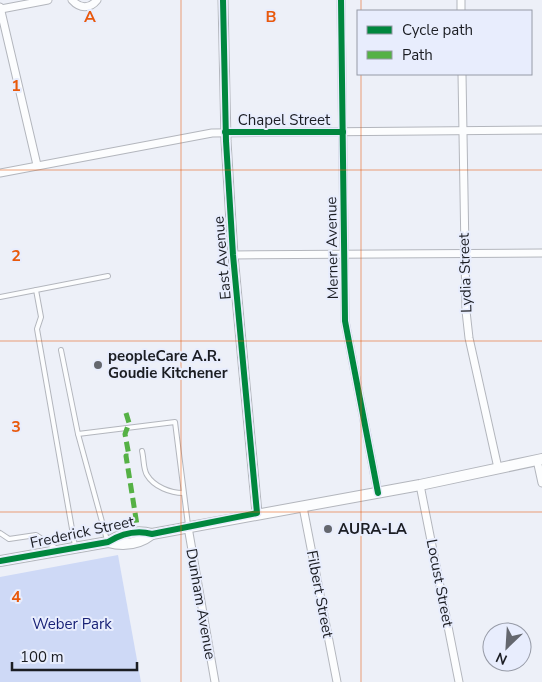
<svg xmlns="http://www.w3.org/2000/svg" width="542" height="682" viewBox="0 0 542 682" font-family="'Nunito Sans',sans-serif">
<rect width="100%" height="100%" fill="#edf0f8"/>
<polygon fill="#ced9f6" points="118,555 141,682 0,682 0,577"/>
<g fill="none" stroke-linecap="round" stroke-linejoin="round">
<g stroke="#b3b6bd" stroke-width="6">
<g id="service">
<polyline points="36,290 41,317 37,329 75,546"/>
<polyline points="0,297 108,276"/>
<polyline points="61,350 78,434 107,540"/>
<polyline points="78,434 175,422 188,525"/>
<path d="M142 451C144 458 143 469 147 475 154 487 171 493 183 493"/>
<polyline points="0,533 9,539 36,535 57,549"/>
</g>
</g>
<g stroke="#b3b6bd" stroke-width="9">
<g id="minor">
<path d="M72 0C80 9 90 9 97 0"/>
<polyline points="341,0 345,321 378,493"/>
<polyline points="461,0 461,11"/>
<polyline points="0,7 37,165"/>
<polyline points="1,9 48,0"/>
<polyline points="462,74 466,311 469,338 498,468"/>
<polyline points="0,173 212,133 542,130"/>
<polyline points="233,255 542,253"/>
<polyline points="537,460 542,483"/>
<polyline points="420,485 459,682"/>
<polyline points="303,507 337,682"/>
<polyline points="188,527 215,682"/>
</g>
</g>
<g stroke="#b3b6bd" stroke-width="11">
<polyline id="tertiary" points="223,0 226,141 233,255 257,513"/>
</g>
<g stroke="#b3b6bd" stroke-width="12">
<g id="secondary">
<path d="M108 542C123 546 139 544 152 534"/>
<path d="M0 561 108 542C121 534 137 530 152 534L420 485 542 459"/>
</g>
</g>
<use href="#service" stroke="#fcfdfe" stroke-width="4"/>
<use href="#minor" stroke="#fcfdfe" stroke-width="7"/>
<use href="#tertiary" stroke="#fcfdfe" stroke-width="9"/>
<use href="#secondary" stroke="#fcfdfe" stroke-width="10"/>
<polyline stroke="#55b145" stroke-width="5" stroke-dasharray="10 5" stroke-linecap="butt" points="126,413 129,423 125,434 129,456 126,456 137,525"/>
<g stroke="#e8edfd" stroke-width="9">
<g id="cycleway">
<polyline points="341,0 345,321 378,493"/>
<polyline points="225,132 343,132"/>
<path d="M0 561 108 542C121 534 137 530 152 534L257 513 233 255 226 141 223 0"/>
</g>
</g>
<use href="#cycleway" stroke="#00873e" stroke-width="6"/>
</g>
<path fill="none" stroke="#e8590c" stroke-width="1" stroke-opacity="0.55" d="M181 0V682M361 0V11M361 74V682M0 170H542M0 341H542M0 512H542"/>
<g fill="#64676e" stroke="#e8edfd" stroke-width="2">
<circle cx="98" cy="365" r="5"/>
<circle cx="328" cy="529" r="5"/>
</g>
<g text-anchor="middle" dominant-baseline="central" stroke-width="4" stroke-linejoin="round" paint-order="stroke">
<g font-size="15" fill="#1b1d23" stroke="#e8edfd">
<text x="284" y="120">Chapel Street</text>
<text transform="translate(332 248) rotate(-91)">Merner Avenue</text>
<text transform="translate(222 258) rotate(-95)">East Avenue</text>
<text transform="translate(465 273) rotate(-92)">Lydia Street</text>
<text transform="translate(82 532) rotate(-12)">Frederick Street</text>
<text transform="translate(440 583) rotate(79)">Locust Street</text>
<text transform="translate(320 594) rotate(79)">Filbert Street</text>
<text transform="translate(201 604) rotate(80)">Dunham Avenue</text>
</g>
<g font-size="15" font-weight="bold" fill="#1b1d23" stroke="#e8edfd" text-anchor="start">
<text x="108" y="356">peopleCare A.R.<tspan x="108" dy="17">Goudie Kitchener</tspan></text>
<text x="338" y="529">AURA-LA</text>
</g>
<g font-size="15" fill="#182176" stroke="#e8edfd">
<text x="72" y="624">Weber Park</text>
</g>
</g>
<g font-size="16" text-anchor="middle" font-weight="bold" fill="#e8590c" stroke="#e8edfd" stroke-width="4" stroke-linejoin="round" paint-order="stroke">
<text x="90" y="22">A</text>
<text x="271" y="22">B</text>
<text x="16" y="91">1</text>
<text x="16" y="261">2</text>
<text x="16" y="432">3</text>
<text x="16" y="602">4</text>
</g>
<rect x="357" y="10" width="175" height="65" fill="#e8edfd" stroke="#969aa6"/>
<rect x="367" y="26" width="25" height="8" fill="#00873e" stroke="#969aa6"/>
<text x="402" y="35" font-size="15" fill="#1b1d23">Cycle path</text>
<rect x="367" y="51" width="25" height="8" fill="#55b145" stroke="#969aa6"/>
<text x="402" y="60" font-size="15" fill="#1b1d23">Path</text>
<g transform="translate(507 647) rotate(205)"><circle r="24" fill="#e8edfd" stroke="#969aa6"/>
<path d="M0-4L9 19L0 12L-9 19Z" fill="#64676e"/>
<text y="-8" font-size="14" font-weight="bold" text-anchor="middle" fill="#1b1d23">N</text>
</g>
<path d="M12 662v8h125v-8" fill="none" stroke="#1b1d23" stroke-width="2.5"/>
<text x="20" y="662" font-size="15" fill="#1b1d23" stroke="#e8edfd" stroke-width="4" paint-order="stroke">100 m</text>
</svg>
